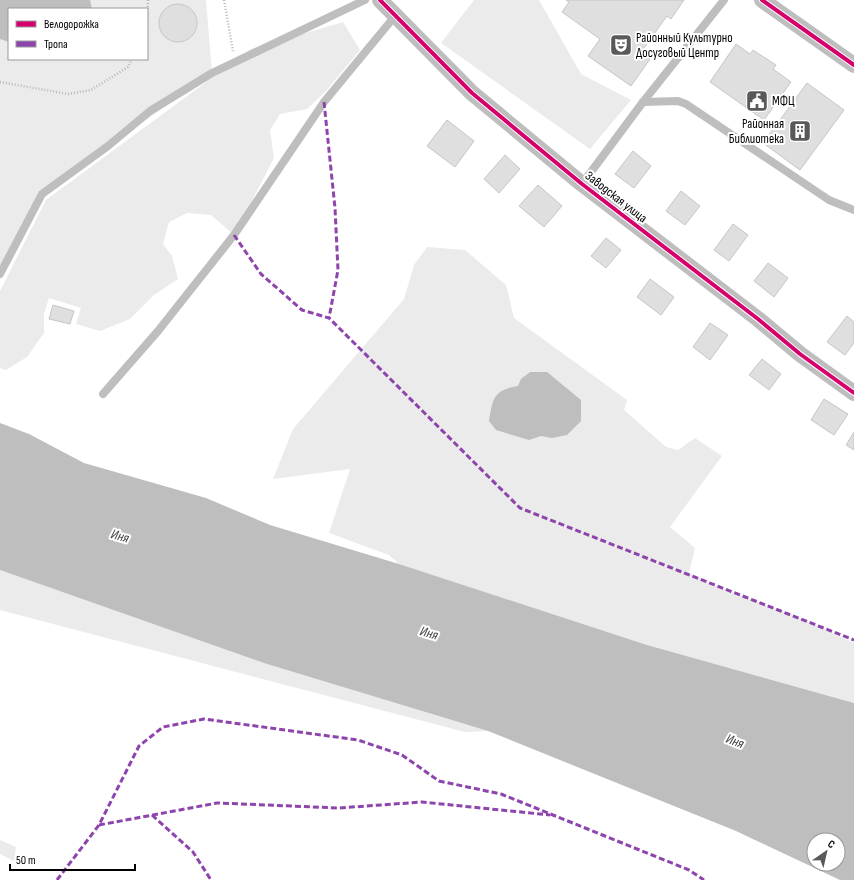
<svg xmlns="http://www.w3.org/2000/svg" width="854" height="880" viewBox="0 0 854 880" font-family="'Sofia Sans Condensed',sans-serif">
<rect width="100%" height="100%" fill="#fff"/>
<g fill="#ebebeb" fill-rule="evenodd">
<path d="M0 0H206L212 73 42 194 0 274ZM9 9H147V59H9Z"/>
<polygon points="474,0 539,0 581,74 631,100 590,149 441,43"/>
<polygon points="343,22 360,50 326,91 307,109 280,114 270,130 274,158 234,235 211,215 187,213 169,222 163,244 172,256 178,279 154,295 130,319 100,331 76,324 81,308 49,298 44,314 44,333 27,357 6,370 0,368 0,291 46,200 251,49"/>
<polygon points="427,247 465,250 506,285 514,318 627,400 624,410 666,447 678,450 695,438 722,456 670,527 695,548 689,573 716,586 795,616 854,643 854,703 647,645 399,564 389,555 329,533 350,469 273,479 293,429 404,299 414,265"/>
<polygon points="0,570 267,664 488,731 465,732 0,610"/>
<polygon points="0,840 16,847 14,861 0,854"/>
</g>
<g fill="#bebebe" fill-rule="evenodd">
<polygon points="0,0 90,0 92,9 9,9 9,42 0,39"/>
<path d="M530 372H547L581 400V421L567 435 552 438 541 436 529 440 496 430 489 421C493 398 493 390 518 386L521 379Z"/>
<path d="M0 423 29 434 84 463 206 498 270 525 399 564 647 645 854 703V880H840L736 831 488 731 267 664 0 570ZM814 840H838V864H814Z"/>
</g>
<g fill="#dfdfdf" stroke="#c6c6c6">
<polygon points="566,0 684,0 671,19 667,16 641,52 650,59 631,86 588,56 600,39 562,12 569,2"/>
<circle cx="178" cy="23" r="19"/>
<polygon points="736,44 750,54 753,50 776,65 773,69 791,82 764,120 710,82"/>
<polygon points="807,83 844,110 800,170 763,143"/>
<polygon points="447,120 474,141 455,167 427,146"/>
<polygon points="633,151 651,166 634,188 615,174"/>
<polygon points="505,155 520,169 499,193 484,179"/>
<polygon points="538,185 562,206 544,227 519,206"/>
<polygon points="681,191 700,206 685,225 666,211"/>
<polygon points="733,224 748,235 729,261 714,250"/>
<polygon points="606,238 621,250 606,268 591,256"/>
<polygon points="768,263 788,278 774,297 754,281"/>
<polygon points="650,279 674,297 661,315 637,297"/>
<polygon points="53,305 74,311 70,324 49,319"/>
<polygon points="847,316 854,322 854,343 845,355 827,342"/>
<polygon points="710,323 728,335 710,360 693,347"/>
<polygon points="762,359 781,374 769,390 749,375"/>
<polygon points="824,399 848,414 834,435 811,420"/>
<polygon points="854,432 854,450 846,445"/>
</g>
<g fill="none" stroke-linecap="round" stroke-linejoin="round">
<g stroke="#b9b9b9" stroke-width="2.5" stroke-dasharray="1 2" stroke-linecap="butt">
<polyline points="224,0 233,51"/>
<polyline points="147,22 148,0"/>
<polyline points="0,82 68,94 91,90 128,67 132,59"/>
</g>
<g stroke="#bebebe" stroke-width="8">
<polyline points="643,102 678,101 686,104 829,200 854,210"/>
<polyline points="582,184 643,102 724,0"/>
<polyline points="0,274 42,194 108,146 150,111 212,73 365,0"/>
<polyline points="103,394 158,331 234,235 324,102 395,16"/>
</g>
<g stroke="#bebebe" stroke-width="16">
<polyline points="380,0 472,93 582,184 758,319 800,354 854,393"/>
<polyline points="762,0 854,65"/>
</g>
<g stroke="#8e44ad" stroke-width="3" stroke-dasharray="6 3" stroke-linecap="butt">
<polyline points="324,102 335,208 338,270 329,318"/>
<polyline points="234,235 261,274 302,310 329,318 520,508 854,640"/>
<polyline points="152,815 193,852 211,880"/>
<polyline points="99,825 217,803 339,808 422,802 550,815"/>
<polyline points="57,880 99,825 139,746 163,727 204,719 358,740 402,755 439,781 501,794 689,870 704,880"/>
</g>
<g stroke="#fff" stroke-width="6">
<g id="cycleway">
<polyline points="380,0 472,93 582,184 758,319 800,354 854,393"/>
<polyline points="762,0 854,65"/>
</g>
</g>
<use href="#cycleway" stroke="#d6006c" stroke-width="4"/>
</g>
<defs>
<g id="theatre-square" transform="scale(1.15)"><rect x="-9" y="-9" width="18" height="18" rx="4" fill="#595959" stroke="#fff"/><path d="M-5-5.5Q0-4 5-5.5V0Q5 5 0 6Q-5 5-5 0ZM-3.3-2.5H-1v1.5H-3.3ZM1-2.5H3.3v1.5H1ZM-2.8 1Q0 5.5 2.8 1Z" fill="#fff"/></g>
<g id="civic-square" transform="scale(1.15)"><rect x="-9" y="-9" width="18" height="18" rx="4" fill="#595959" stroke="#fff"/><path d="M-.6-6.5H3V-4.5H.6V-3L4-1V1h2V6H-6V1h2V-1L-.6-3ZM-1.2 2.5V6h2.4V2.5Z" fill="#fff"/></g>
<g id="building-square" transform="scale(1.15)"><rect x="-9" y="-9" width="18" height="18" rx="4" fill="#595959" stroke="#fff"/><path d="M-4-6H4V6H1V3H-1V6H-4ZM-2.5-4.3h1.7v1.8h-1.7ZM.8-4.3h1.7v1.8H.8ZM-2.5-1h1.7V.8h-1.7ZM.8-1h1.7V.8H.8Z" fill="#fff"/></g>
</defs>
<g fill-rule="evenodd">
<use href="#theatre-square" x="621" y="45"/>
<use href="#civic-square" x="757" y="101"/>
<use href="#building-square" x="800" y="131"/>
</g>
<g text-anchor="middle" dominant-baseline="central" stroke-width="4" stroke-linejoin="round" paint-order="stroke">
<g font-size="13" fill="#000" stroke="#fff" text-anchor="start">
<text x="636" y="38">Районный Культурно<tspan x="636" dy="15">Досуговый Центр</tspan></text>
<text x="772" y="101">МФЦ</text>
<text x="784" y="124" text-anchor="end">Районная<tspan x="784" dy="15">Библиотека</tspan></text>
</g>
<g font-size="13" fill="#000" stroke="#fff">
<text transform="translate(616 197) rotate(38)">Заводская улица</text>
</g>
<g font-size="14" font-style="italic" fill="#434343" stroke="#fff">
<text transform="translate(120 536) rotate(17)">Иня</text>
<text transform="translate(429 633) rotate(17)">Иня</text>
<text transform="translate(735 741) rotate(21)">Иня</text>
</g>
</g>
<rect x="8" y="8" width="140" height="52" fill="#ffffff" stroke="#999999"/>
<rect x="16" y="21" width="20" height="6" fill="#d6006c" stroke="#999999"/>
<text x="44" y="28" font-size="12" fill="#000000">Велодорожка</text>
<rect x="16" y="41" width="20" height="6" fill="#8e44ad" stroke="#999999"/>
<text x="44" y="48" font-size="12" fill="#000000">Тропа</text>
<g transform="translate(826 852) rotate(34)"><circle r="19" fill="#ffffff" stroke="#999999"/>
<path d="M0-3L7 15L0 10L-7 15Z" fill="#595959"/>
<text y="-6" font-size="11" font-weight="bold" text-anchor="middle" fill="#000000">С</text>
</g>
<path d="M10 864v6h125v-6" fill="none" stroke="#000000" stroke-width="2"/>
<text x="16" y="864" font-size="12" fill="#000000" stroke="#ffffff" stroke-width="3" paint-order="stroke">50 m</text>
</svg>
